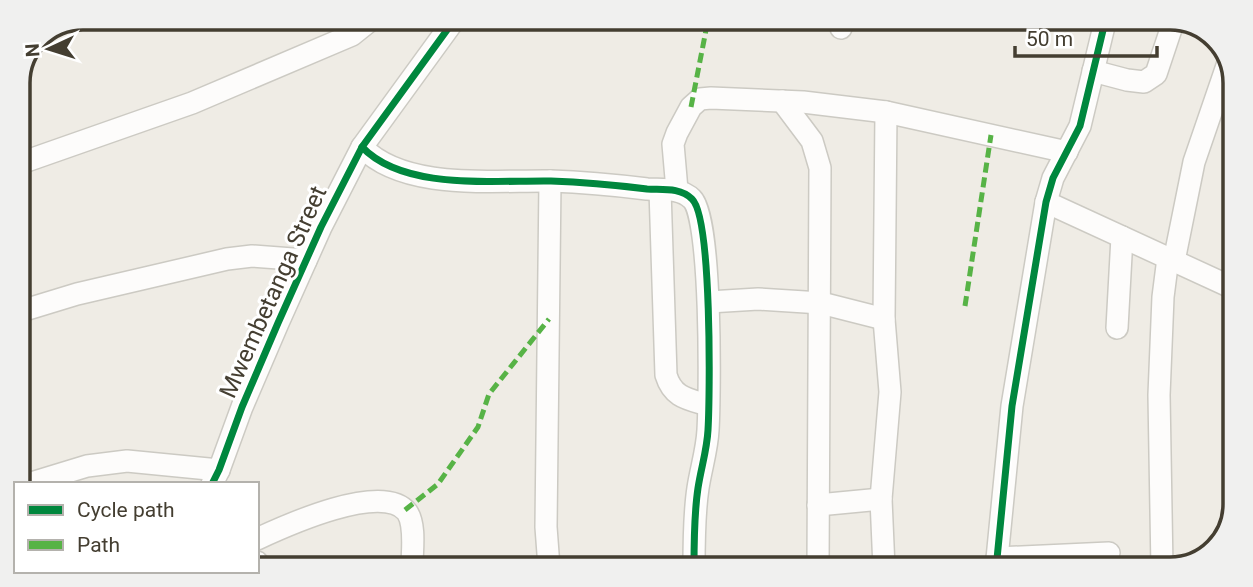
<svg xmlns="http://www.w3.org/2000/svg" width="1253" height="587" viewBox="0 0 1253 587" font-family="Roboto,sans-serif">
<rect width="100%" height="100%" fill="#efece5"/>
<g fill="none" stroke-linecap="round" stroke-linejoin="round">
<g stroke="#cccac3" stroke-width="24">
<g id="minor">
<polyline points="840,21 841,28"/>
<polyline points="1093,71 1127,80 1144,82 1156,74 1173,23"/>
<polyline points="782,101 812,141 820,168 818,568"/>
<path d="M362 147C404 191 495 180 551 181 583 182 615 185 647 189 662 190 680 187 692 199 712 218 710 395 708 430 707 450 701 468 698 488 694 514 694 541 694 567"/>
<polyline points="18,164 192,103 352,35 372,19"/>
<path d="M660 190 666 375C673 398 688 399 708 405"/>
<polyline points="677,190 673,144 677,133 691,107 700,99 711,98 803,102 886,112 1067,152"/>
<polyline points="1046,202 1233,288"/>
<polyline points="1174,261 1194,162 1229,60"/>
<polyline points="709,302 758,299 821,303 884,319"/>
<polyline points="18,312 77,294 227,259 252,256 306,260"/>
<polyline points="1117,328 1122,237"/>
<polyline points="28,484 87,466 127,461 219,470"/>
<polyline points="212,484 219,470 242,407 278,323 321,227 362,147 455,19"/>
<polyline points="818,505 881,499"/>
<path d="M257 539C285 526 383 481 407 512 416 525 412 551 412 566"/>
<polyline points="997,558 1109,553"/>
<polyline points="257,562 259,565"/>
<polyline points="549,567 546,527 550,181"/>
<polyline points="884,568 881,499 890,392 884,319 886,112"/>
<polyline points="996,569 1012,406 1046,202 1053,178 1080,126 1105,22"/>
<polyline points="1162,569 1159,395 1163,297 1168,258"/>
</g>
</g>
<use href="#minor" stroke="#fdfcfb" stroke-width="21"/>
<g stroke="#57b346" stroke-width="5" stroke-dasharray="10 5" stroke-linecap="butt">
<polyline points="691,107 708,20"/>
<polyline points="965,306 991,135"/>
<polyline points="405,510 438,484 478,427 489,394 549,319"/>
</g>
<g stroke="#fff" stroke-width="11">
<g id="cycleway">
<path d="M362 147C404 191 495 180 551 181 583 182 615 185 647 189 662 190 680 187 692 199 712 218 710 395 708 430 707 450 701 468 698 488 694 514 694 541 694 567"/>
<polyline points="212,484 219,470 242,407 278,323 321,227 362,147 455,19"/>
<polyline points="996,569 1012,406 1046,202 1053,178 1080,126 1105,22"/>
</g>
</g>
<use href="#cycleway" stroke="#00873e" stroke-width="7"/>
</g>
<g text-anchor="middle" dominant-baseline="central" stroke-width="6" stroke-linejoin="round" paint-order="stroke">
<g font-size="24" fill="#443e31" stroke="#fff">
<text transform="translate(273 292) rotate(-66)">Mwembetanga Street</text>
</g>
</g>
<path d="M0 0H1253V587H0ZM83 30H1170A53 53 0 0 1 1223 83V504A53 53 0 0 1 1170 557H83A53 53 0 0 1 30 504V83A53 53 0 0 1 83 30Z" fill="#f0f0ef" fill-rule="evenodd"/>
<path fill="none" stroke="#443e31" stroke-width="3.5" d="M83 30H1170A53 53 0 0 1 1223 83V504A53 53 0 0 1 1170 557H83A53 53 0 0 1 30 504V83A53 53 0 0 1 83 30Z"/>
<rect x="14" y="482" width="245" height="91" fill="#ffffff" stroke="#b4b2ad" stroke-width="2"/>
<rect x="28" y="505" width="35" height="10" fill="#00873e" stroke="#b4b2ad" stroke-width="2"/>
<text x="77" y="517" font-size="21" fill="#443e31">Cycle path</text>
<rect x="28" y="540" width="35" height="10" fill="#57b346" stroke="#b4b2ad" stroke-width="2"/>
<text x="77" y="552" font-size="21" fill="#443e31">Path</text>
<g transform="translate(49 49) rotate(266)" stroke="#ffffff" stroke-width="5" paint-order="stroke">
<path d="M0-5L12 26L0 18L-12 26Z" fill="#443e31"/>
<text y="-10" font-size="19" font-weight="bold" text-anchor="middle" fill="#443e31">N</text>
</g>
<path d="M1015 46v10h142v-10" fill="none" stroke="#443e31" stroke-width="3.5"/>
<text x="1026" y="46" font-size="21" fill="#443e31" stroke="#ffffff" stroke-width="5" paint-order="stroke">50 m</text>
</svg>
